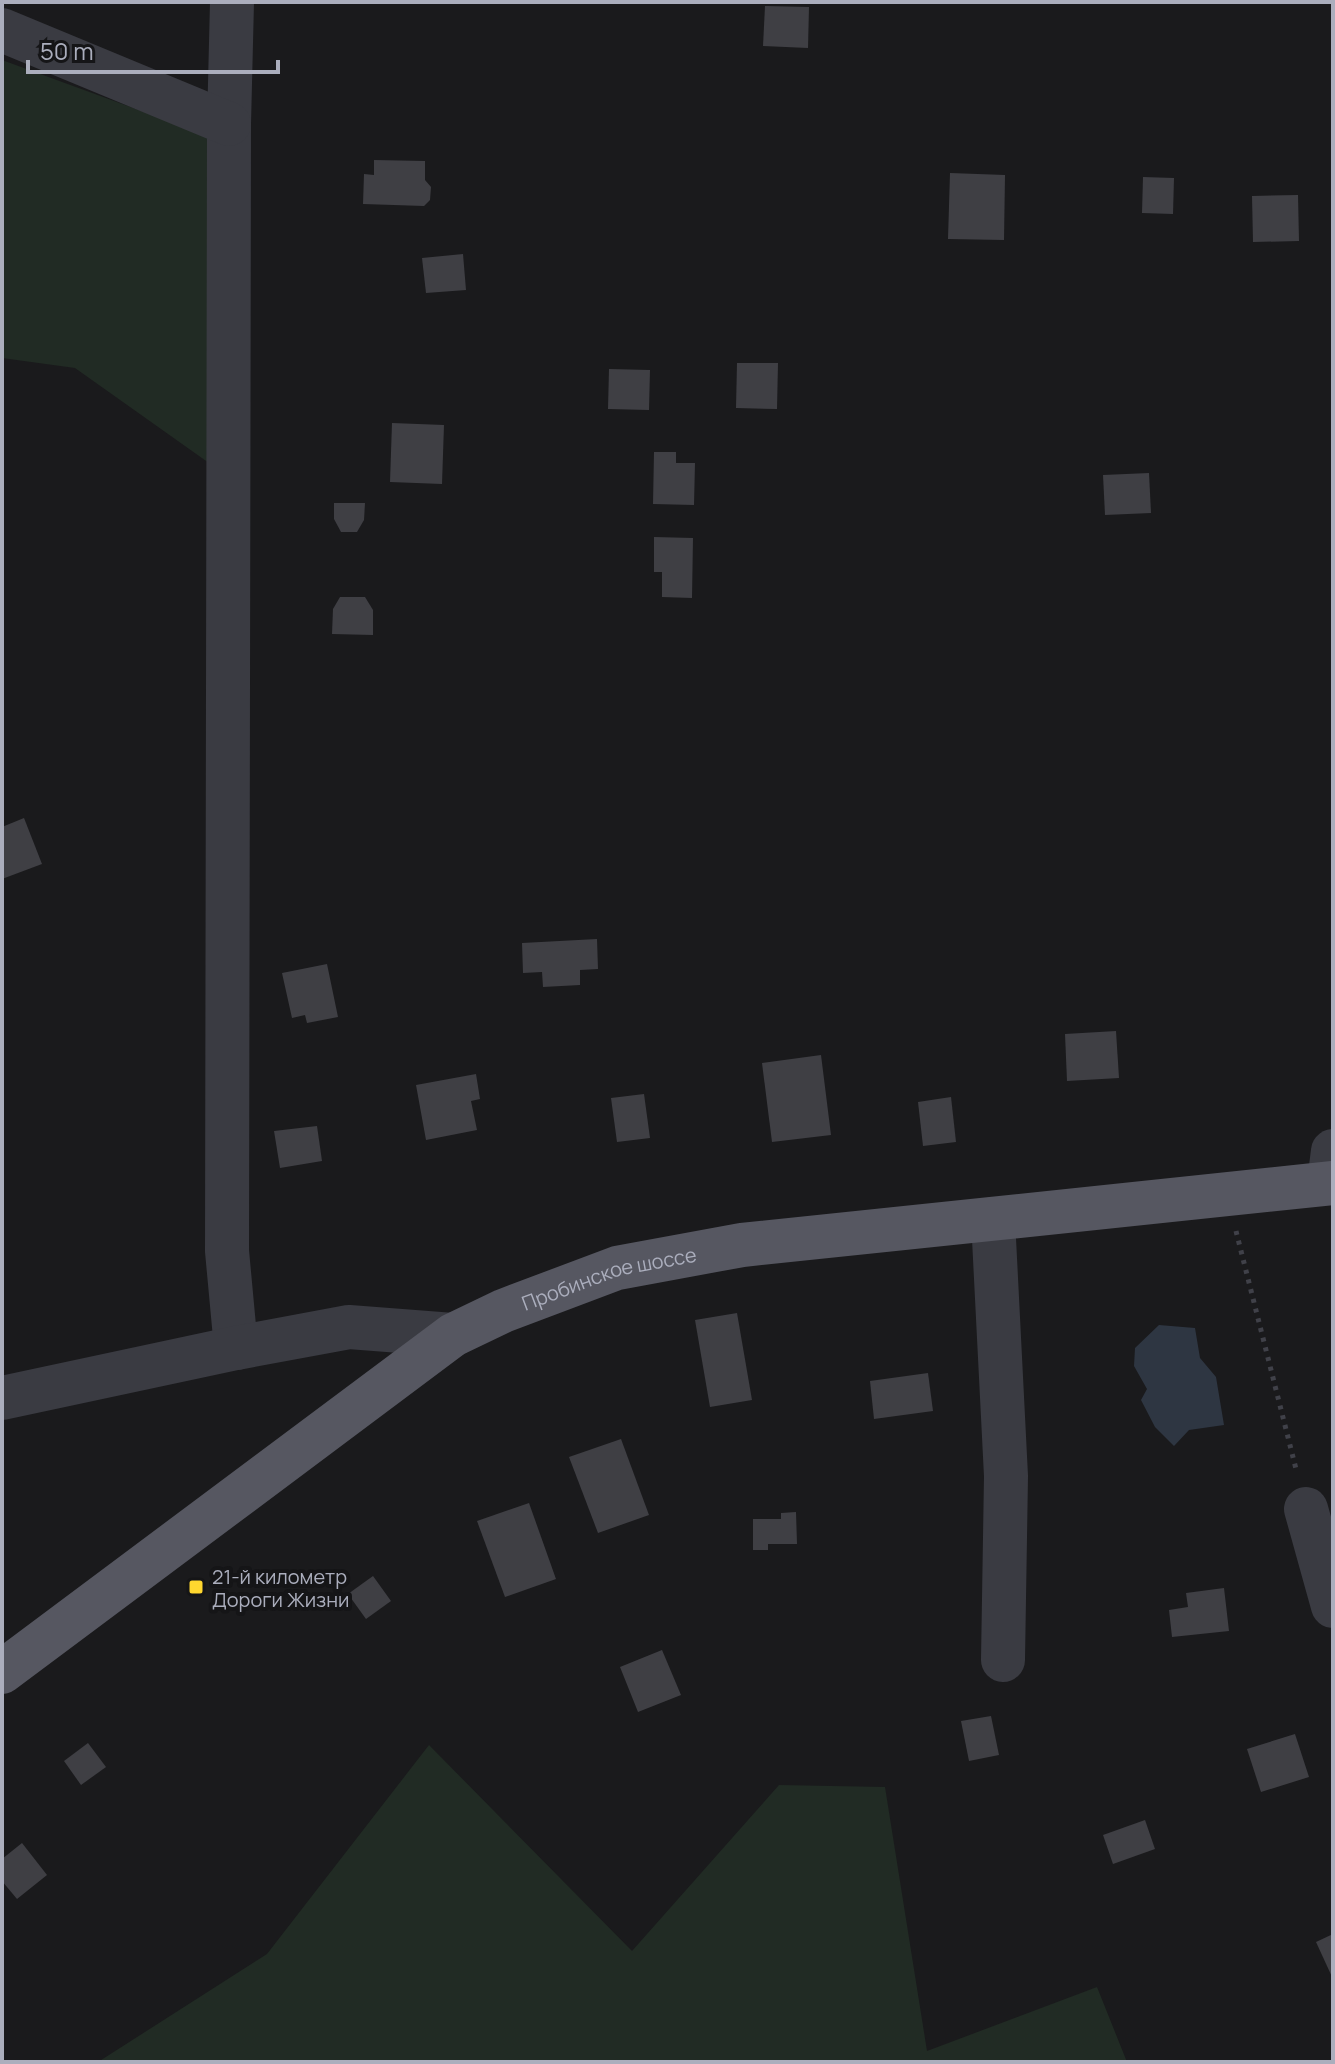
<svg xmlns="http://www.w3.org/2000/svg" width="1335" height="2064" viewBox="0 0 1335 2064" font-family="Manrope,sans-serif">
<rect width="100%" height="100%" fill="#1a1a1c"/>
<g fill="#212b24">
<polygon points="2,60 218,139 216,468 75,368 2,358"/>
<polygon points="429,1745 632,1951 779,1785 885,1787 927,2051 1097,1987 1127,2062 98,2062 267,1954"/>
</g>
<polygon fill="#2e3642" points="1159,1325 1195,1328 1200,1358 1216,1377 1224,1425 1189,1430 1174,1446 1155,1427 1141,1400 1147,1389 1134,1366 1135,1348"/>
<g fill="#3f3f44">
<polygon points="765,6 809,7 808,48 763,46"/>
<polygon points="374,160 425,161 425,180 431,187 430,200 424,206 363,204 364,174 374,175"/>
<polygon points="950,173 1005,175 1004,240 948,239"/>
<polygon points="1143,177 1174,178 1173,214 1142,213"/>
<polygon points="1298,195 1299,241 1253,242 1252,196"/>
<polygon points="463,254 466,290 426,293 422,258"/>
<polygon points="737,363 778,363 777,409 736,408"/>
<polygon points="609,369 650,370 649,410 608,409"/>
<polygon points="392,423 444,425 442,484 390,482"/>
<polygon points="654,452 676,452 676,463 695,463 694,505 653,504"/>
<polygon points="1149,473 1151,513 1105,515 1103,475"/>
<polygon points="334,503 365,503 364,520 357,532 341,532 334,519"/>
<polygon points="654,537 693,538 692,598 662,597 662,572 654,572"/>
<polygon points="340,597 365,597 373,610 373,635 332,634 333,609"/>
<polygon points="24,818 42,864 2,879 2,827"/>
<polygon points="597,939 598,969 580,970 580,985 543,987 542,972 523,973 522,943"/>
<polygon points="327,964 338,1017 307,1023 305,1015 292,1018 282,973"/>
<polygon points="1116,1031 1119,1078 1067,1081 1065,1034"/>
<polygon points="821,1055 831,1135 772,1142 762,1063"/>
<polygon points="476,1074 480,1099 471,1101 477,1130 426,1140 416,1085"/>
<polygon points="644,1094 650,1138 617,1142 611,1098"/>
<polygon points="951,1097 956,1142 923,1146 918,1102"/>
<polygon points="317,1126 322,1161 280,1168 274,1131"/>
<polygon points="737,1313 752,1400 710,1407 695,1320"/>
<polygon points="928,1373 933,1411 874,1419 870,1381"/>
<polygon points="621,1439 649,1515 598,1533 569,1457"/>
<polygon points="529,1503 556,1579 505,1597 477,1521"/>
<polygon points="796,1512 797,1544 768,1544 768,1550 753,1550 753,1519 781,1519 781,1513"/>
<polygon points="373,1576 391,1601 366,1619 348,1594"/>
<polygon points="1224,1588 1229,1631 1172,1637 1169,1610 1188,1607 1186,1593"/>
<polygon points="662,1650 681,1695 638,1712 620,1667"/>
<polygon points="991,1716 999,1755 969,1761 961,1721"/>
<polygon points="1295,1734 1309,1777 1261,1792 1247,1749"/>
<polygon points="88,1743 106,1767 81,1785 64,1761"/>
<polygon points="1145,1820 1155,1849 1113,1864 1103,1835"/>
<polygon points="22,1843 47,1875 17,1899 2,1881 2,1859"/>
<polygon points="1333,1934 1333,1979 1316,1942"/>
</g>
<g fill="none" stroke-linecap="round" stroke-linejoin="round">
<polyline stroke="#404149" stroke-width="5" stroke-dasharray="4 6" stroke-linecap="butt" points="1236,1231 1297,1473"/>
<g stroke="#3a3b42" stroke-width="44">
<polyline points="232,2 229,124 227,1251 236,1348"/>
<polyline points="2,30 229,124"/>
<polyline points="1329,1183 1333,1151"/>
<polyline points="993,1219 1006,1476 1003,1660"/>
<polyline points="2,1398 236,1348 349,1327 453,1335"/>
<polyline points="1306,1509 1333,1606"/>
</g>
<path stroke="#565761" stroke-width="44" id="s1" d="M2 1672 453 1335 503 1311 617 1268 742 1245 1333 1183"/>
</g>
<rect fill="#ffd72f" stroke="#151517" stroke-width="3" x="188" y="1579" width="16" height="16" rx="4"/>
<g text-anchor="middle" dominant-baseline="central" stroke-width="8" stroke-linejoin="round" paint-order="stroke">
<g font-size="20" fill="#abaebd" stroke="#151517">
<text stroke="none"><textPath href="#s1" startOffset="730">Пробинское шоссе</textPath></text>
</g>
<g font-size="20" fill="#abaebd" stroke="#151517" text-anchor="start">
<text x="212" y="1576">21-й километр<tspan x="212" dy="23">Дороги Жизни</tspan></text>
</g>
</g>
<rect width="1335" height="2064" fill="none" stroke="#abaebd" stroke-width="8"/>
<path d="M28 60v12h250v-12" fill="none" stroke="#abaebd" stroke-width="4"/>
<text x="40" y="60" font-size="24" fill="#abaebd" stroke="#151517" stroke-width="6" paint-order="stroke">50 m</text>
</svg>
